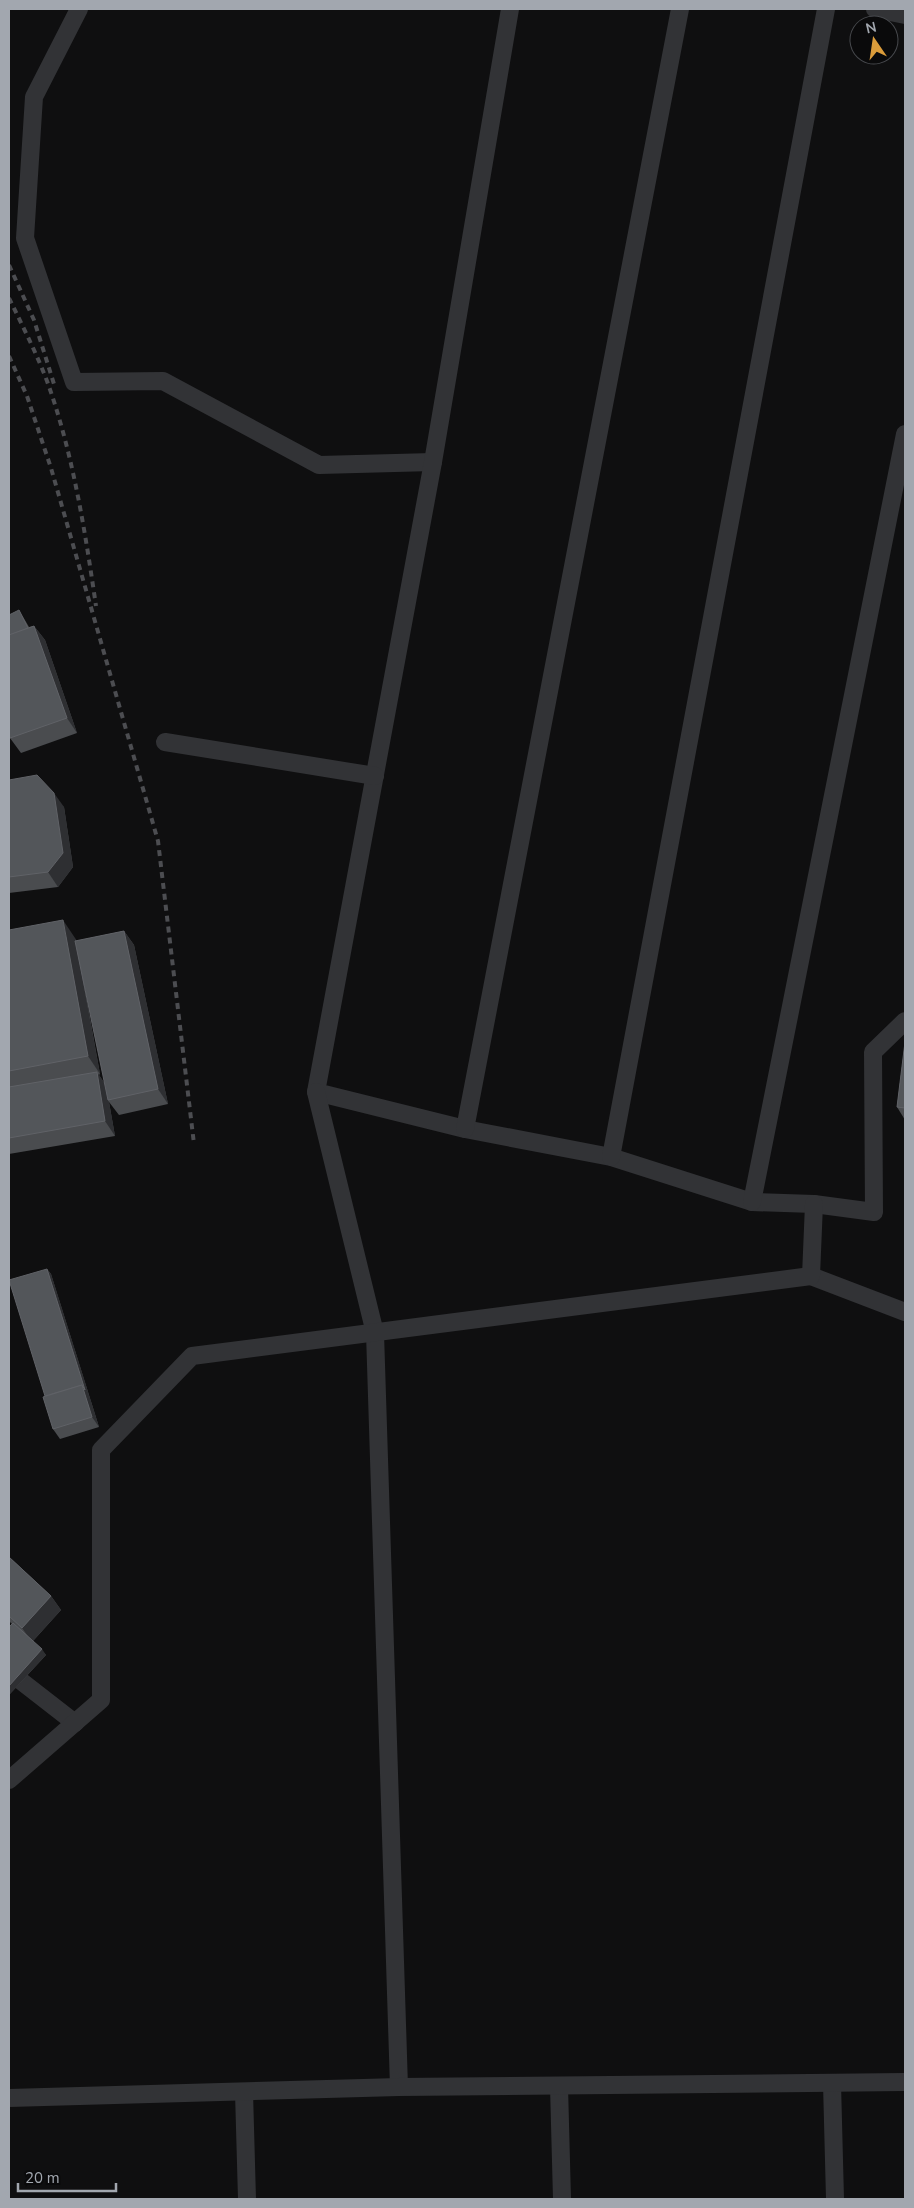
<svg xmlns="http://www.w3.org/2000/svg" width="914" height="2208" viewBox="0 0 914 2208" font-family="'Nunito Sans',sans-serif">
<rect width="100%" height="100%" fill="#0f0f10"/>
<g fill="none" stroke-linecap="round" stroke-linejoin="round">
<g stroke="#323336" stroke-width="18">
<polyline points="79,9 34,97 25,238 74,382 163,381 319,465 433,462"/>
<polyline points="510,9 433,462 316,1092 465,1129 611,1157 752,1202 814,1204 874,1212 873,1052 905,1021"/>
<polyline points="875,9 905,15"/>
<polyline points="165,742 375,776"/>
<polyline points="316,1092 375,1333 399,2087"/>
<polyline points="465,1129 680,9"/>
<polyline points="611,1157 826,9"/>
<polyline points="752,1202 905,434"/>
<polyline points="811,1276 905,1312"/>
<polyline points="21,1681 75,1723"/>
<polyline points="9,1780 101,1700 101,1450 192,1356 811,1276 814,1204"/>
<polyline points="832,2083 835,2199"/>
<polyline points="559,2086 562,2199"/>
<polyline points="244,2092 247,2199"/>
<polyline points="9,2098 399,2087 905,2082"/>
</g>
<g stroke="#4c4d51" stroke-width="4" stroke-dasharray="6 5" stroke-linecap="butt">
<polyline points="9,265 34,320 54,384"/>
<path d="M9 298C22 325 36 352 47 381 73 453 85 531 96 606"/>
<polyline points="9,356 27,396 51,468 158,841 194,1144"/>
</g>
</g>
<g fill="#4a4c4f" fill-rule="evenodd">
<polygon points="19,610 29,627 34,626 45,640 77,733 21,753 10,738"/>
<polygon points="9,780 64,807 73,867 58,887 9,893"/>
<path d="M9 930 75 938 76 941 124 931 134 945 168 1104 119 1115 109 1102 115 1136 9 1154ZM80 962 105 1084 99 1075 100 1074Z"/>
<polygon points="905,1042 905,1120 897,1107"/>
<polygon points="47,1269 51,1274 99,1427 60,1439 53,1429"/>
<polygon points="9,1557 51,1596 61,1610 33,1641 46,1655 9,1695 9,1627 12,1624 9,1621"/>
</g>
<g fill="#2e2f32">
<polygon points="34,626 45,640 77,733 67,718"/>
<polygon points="54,793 64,807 73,867 58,887 48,872"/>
<polygon points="63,920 75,938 100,1074 88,1056"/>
<polygon points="124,931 134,945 168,1104 158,1089"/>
<polygon points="97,1072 107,1087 108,1100 109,1102 115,1136 105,1121"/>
<polygon points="47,1269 51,1274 89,1395 85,1390"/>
<polygon points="82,1385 89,1395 99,1427 92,1417"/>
<polygon points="51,1596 61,1610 32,1642 22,1628"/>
<polygon points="42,1649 46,1655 9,1695 9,1686"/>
</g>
<g fill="#53565a" stroke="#606267">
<polygon points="19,610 28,628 9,635 9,615"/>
<polygon points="34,626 67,718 10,738 9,733 9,635"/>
<polygon points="37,775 54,793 63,853 48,872 9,877 9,780"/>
<polygon points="63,920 88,1056 9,1071 9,930"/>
<polygon points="124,931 158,1089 108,1100 75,941"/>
<polygon points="905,1042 905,1108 897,1107"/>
<polygon points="97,1072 105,1121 9,1138 9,1087"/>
<polygon points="47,1269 85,1390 82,1385 45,1396 9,1280"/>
<polygon points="82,1385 92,1417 53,1429 43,1397"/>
<polygon points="9,1557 51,1596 22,1628 9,1616"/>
<polygon points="13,1623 42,1649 9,1686 9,1627"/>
</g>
<rect width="914" height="2208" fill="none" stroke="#a2a7af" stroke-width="20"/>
<g transform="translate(874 40) rotate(347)"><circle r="24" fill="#0a0a0b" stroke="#47494d"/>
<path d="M0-4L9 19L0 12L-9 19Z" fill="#dc9d3b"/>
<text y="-8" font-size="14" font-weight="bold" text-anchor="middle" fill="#a2a7af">N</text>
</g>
<path d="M18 2183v8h98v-8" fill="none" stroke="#a2a7af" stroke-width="2.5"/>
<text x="25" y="2183" font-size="15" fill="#a2a7af" stroke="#0a0a0b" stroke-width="4" paint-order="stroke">20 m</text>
</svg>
